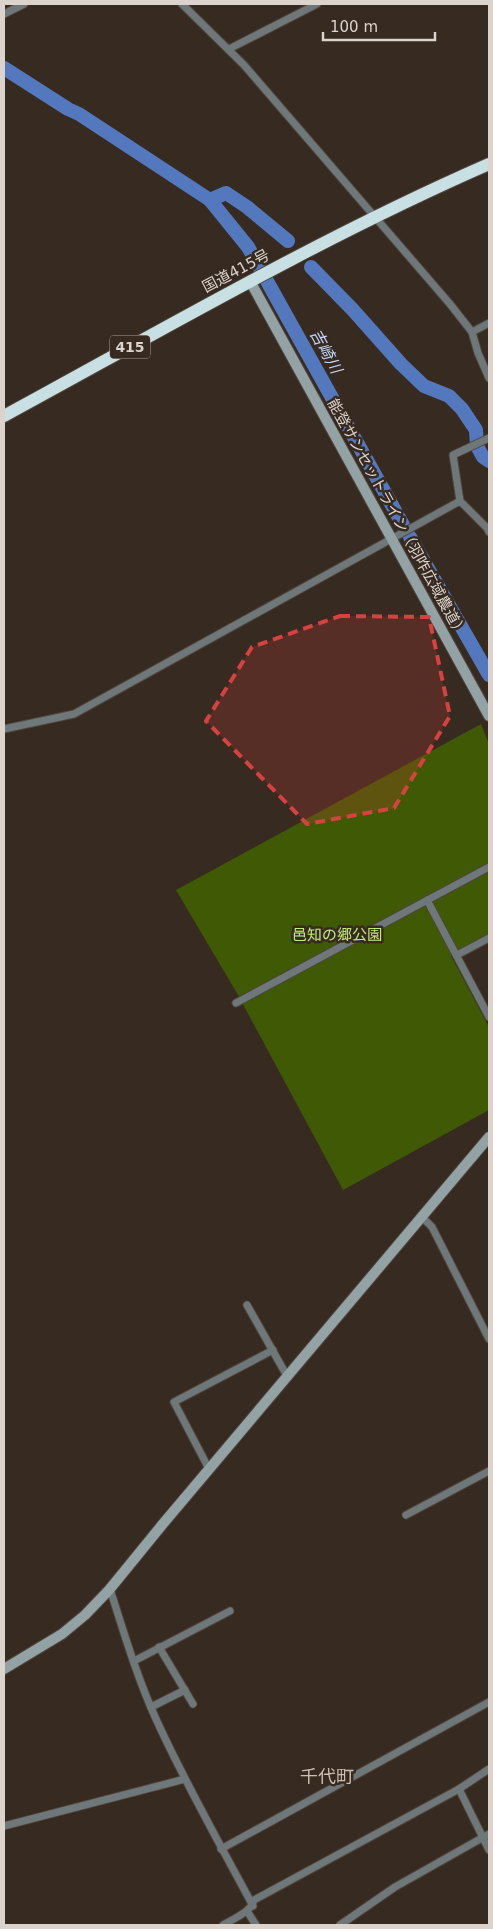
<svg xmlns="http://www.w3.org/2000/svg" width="493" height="1929" viewBox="0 0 493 1929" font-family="'DejaVu Sans','Noto Sans JP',sans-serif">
<rect width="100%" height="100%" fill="#372a20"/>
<polygon fill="#405904" points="481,724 489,744 489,935 451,956 489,1027 489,1110 343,1190 238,995 176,890"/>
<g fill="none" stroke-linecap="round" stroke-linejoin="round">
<g stroke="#5378be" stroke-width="14">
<polyline points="4,68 68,109 79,114 210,200 226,193 247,207 288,241"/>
<polyline points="210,200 248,247 403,525"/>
<polyline points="311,267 353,310 401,364 424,386 449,396 462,409 476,430 477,446 483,457 489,461"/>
<polyline points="410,537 489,675"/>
</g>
<g stroke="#51453c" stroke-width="9">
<g id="street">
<polyline points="182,4 244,65 450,304 472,332 478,353 489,378"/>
<polyline points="4,14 24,4"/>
<polyline points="229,49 317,4"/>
<polyline points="472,332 489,323"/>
<polyline points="460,501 453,455 489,438"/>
<polyline points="4,729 74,714 460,501 487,528 489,532"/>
<polyline points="427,900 489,1017"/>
<polyline points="457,955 489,938"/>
<polyline points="236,1003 489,867"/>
<polyline points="422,1217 432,1227 489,1339"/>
<polyline points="247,1305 287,1376"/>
<polyline points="209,1469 174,1402 273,1350"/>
<polyline points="406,1515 489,1471"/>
<path d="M110 1589C124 1633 137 1677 156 1719 185 1783 220 1844 253 1906"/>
<polyline points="159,1647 193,1704"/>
<polyline points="134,1661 230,1611"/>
<polyline points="151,1707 185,1690"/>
<polyline points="459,1789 489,1850"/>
<polyline points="4,1826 185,1779"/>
<polyline points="221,1849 489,1702"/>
<polyline points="247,1911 256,1925"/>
<path d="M223 1925C233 1919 251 1912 254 1900L459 1789 489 1769"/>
<polyline points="340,1925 395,1887 489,1834"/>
</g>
</g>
<g stroke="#51453c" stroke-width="12">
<g id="secondary">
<polyline points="250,281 489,716"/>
<polyline points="4,1669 62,1634 85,1615 109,1590 162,1525 489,1137"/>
</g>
</g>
<g stroke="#51453c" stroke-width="14">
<path id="highway" d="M4 416C164 329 322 237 489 164"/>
</g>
<use href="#street" stroke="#6e787a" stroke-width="7"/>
<use href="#secondary" stroke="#92a2a5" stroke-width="10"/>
<use href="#highway" stroke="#c8e0e4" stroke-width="12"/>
</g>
<path fill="#d74241" fill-opacity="0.2" stroke="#d74241" stroke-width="4" stroke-dasharray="10 6" stroke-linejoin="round" d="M340 616 429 617 450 716 394 808 307 824 206 721 252 647Z"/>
<g text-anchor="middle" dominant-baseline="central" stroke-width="5" stroke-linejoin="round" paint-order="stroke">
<rect fill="#372a20" stroke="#aaa098" stroke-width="1" x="110" y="335.5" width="40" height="23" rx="4"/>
<g font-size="14" font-weight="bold" fill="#dcd3cc">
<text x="130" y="347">415</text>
</g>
<g font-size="15" fill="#dcd3cc" stroke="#372a20">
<text transform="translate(236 271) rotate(-28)">国道415号</text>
<text transform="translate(397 518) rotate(61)">能登サンセットライン（羽咋広域農道）</text>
</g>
<g font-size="15" fill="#c1ec7c" stroke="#372a20">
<text x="337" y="935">邑知の郷公園</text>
</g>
<g font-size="16" font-style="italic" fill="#c0d5fc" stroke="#372a20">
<text transform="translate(326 351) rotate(61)">吉崎川</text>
</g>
<g font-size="18" fill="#cebdb0" stroke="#372a20">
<text x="327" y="1776">千代町</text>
</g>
</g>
<rect width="493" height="1929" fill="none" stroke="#dcd3cc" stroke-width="10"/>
<path d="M323 32v8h112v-8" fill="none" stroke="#dcd3cc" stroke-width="2.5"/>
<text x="330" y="32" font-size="15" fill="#dcd3cc" stroke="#372a20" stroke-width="4" paint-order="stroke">100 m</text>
</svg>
